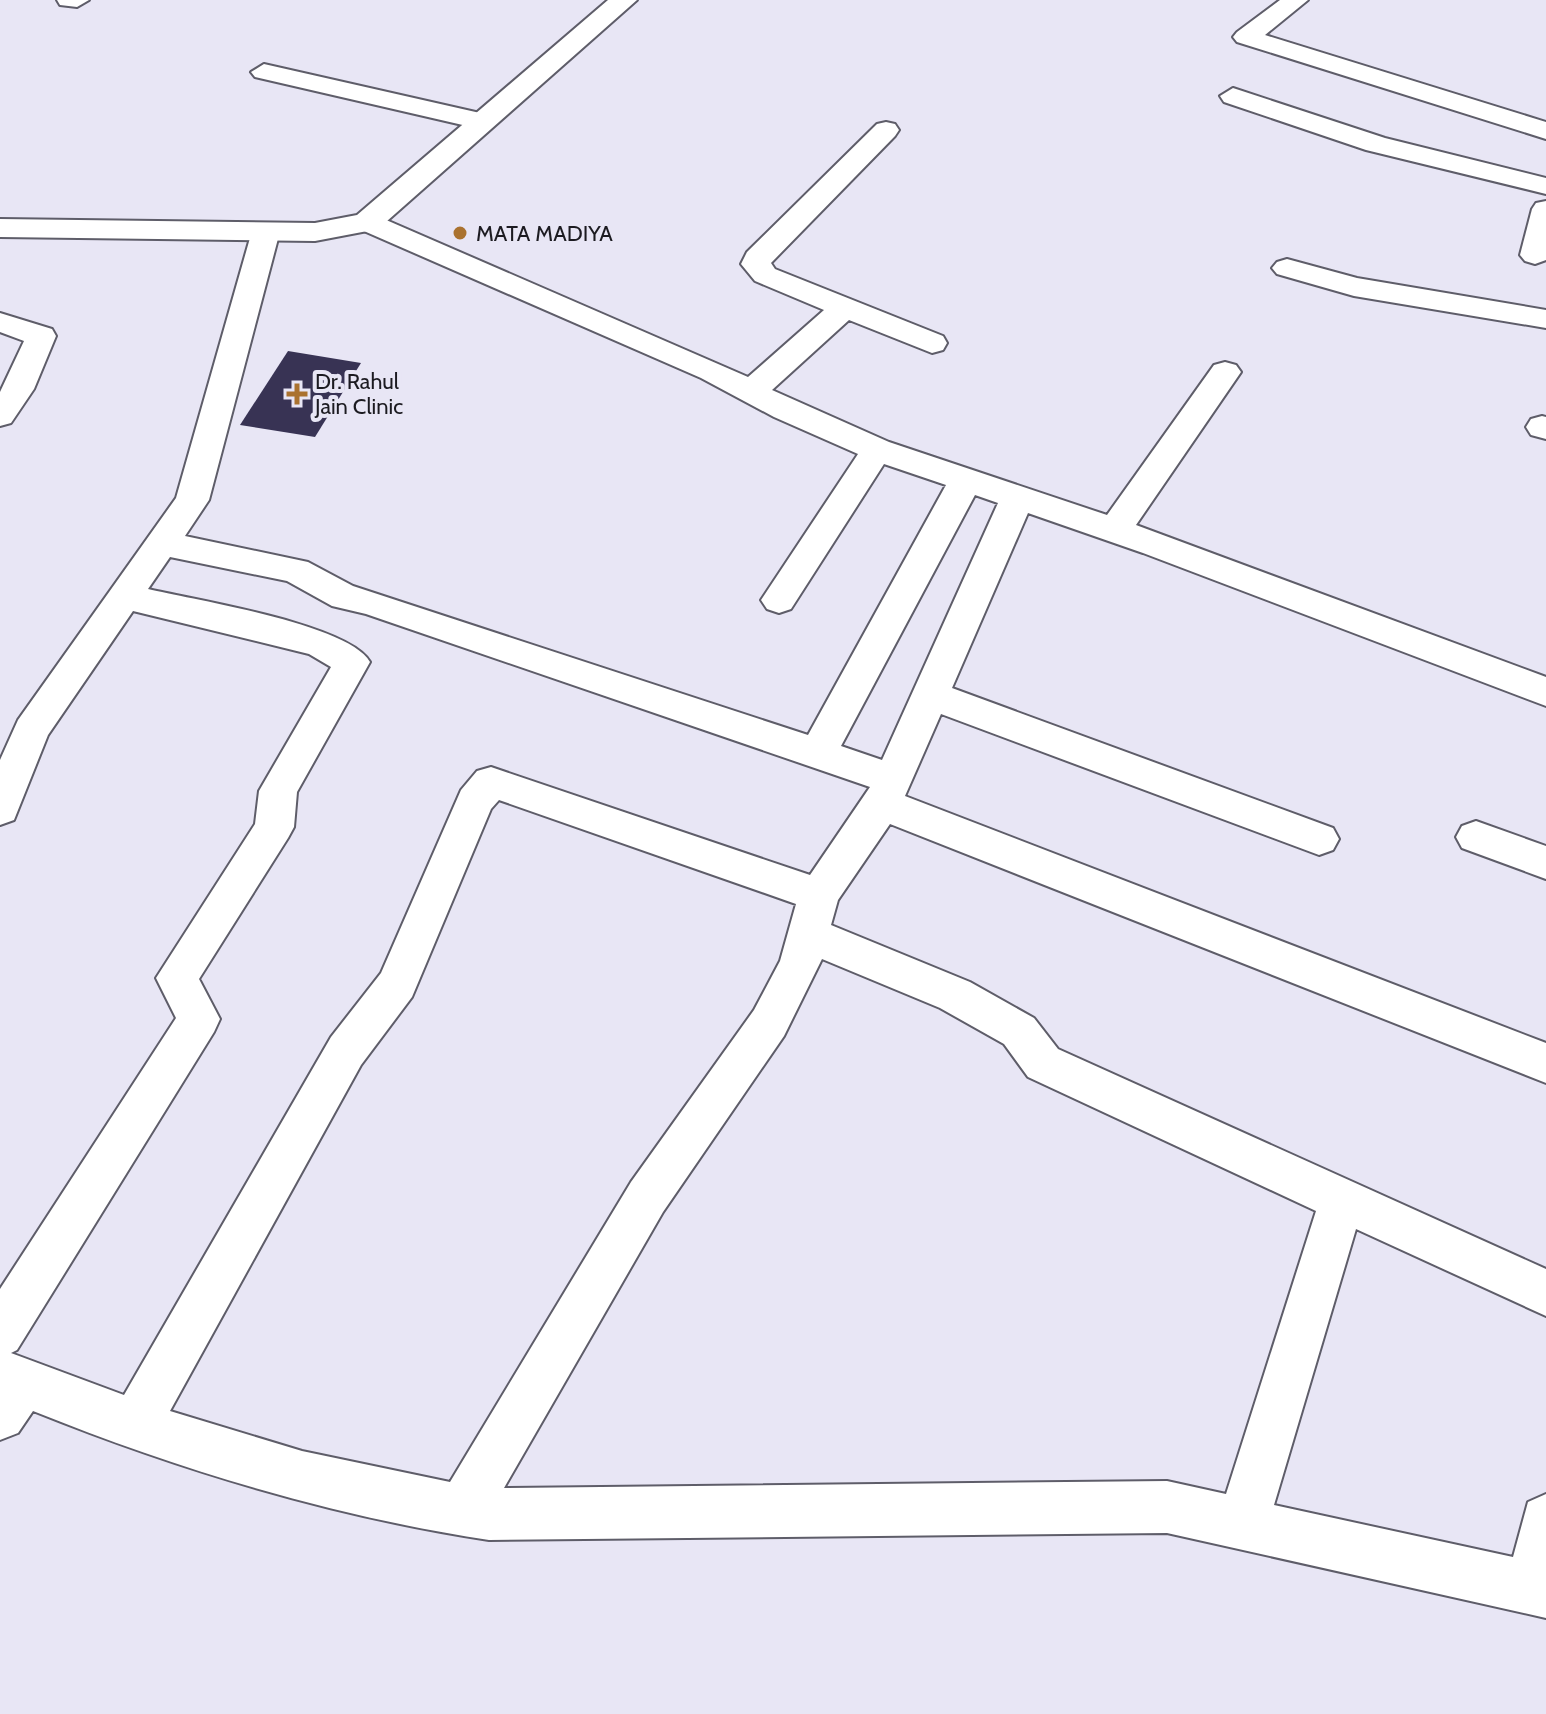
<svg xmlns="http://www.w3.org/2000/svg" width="1546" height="1714" viewBox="0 0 1546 1714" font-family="Cabin,sans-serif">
<rect width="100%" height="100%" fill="#e8e6f5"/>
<polygon fill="#383354" points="288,351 361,363 315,437 240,425"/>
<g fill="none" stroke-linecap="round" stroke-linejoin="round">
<g stroke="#5e5d69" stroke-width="4">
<g id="street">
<polygon points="57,0 89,0 77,7 60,5"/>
<polygon points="1280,0 1308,0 1265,35 1546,122 1546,139 1237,42 1233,37 1237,32"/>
<polygon points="264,64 480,113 489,115 493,121 489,127 480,129 255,77 251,72"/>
<polygon points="1233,88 1385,138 1546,178 1546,194 1366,150 1224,102 1220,96"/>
<path d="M886 122 895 124 899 130 895 136 771 263 775 269 943 336 947 343 943 350 932 353 849 320 772 390 889 442 1107 515 1214 365 1225 362 1236 365 1241 372 1136 525 1546 677V706L1143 553 1028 513 952 688 1333 828 1339 839 1333 850 1319 855 941 714 905 796 1546 1043V1083L890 824 838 900 831 925 970 982 1034 1018 1058 1049 1546 1269V1316L1356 1229 1274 1505 1513 1557 1528 1502 1546 1494V1618L1167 1533 489 1540C331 1516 180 1470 33 1411L18 1433 0 1440V1289L176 1018 156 978 255 824 259 791 331 667 309 654 133 611 48 735 14 820 0 825V760L18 720 176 498 252 231 256 225H276L280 231 209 500 185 536 308 562 353 586 808 735 946 485 884 464 791 609 779 613 767 609 761 600 767 591 858 454 774 417 701 378 357 228 353 222 357 216H377L748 377 824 310 755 281 741 264 747 252 877 124ZM975 495 998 503 882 760 841 746ZM170 557 287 581 332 606 366 614 870 787 810 875 491 767 477 771 461 790 381 973 331 1037 124 1395 11 1353 17 1350 214 1032 220 1019 199 979 288 838 294 827 297 792 370 662C349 624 194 600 148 589ZM499 800 796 904 780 961 754 1010 631 1182 450 1482 302 1451 170 1411 361 1065 412 997 491 809ZM822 959 940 1008 1004 1044 1028 1077 1316 1211 1226 1494 1167 1481 504 1488 663 1212 784 1036Z"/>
<polygon points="1546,201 1546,260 1535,264 1525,261 1520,255 1532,209 1536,203"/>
<polygon points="1287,259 1357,278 1546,310 1546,328 1354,296 1277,274 1272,268 1277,262"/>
<polygon points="0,313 52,329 56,336 34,389 11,423 0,426 0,392 24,341 0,332"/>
<polygon points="1542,416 1546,417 1546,439 1531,435 1526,427 1531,419"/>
<polygon points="1476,821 1546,846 1546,879 1462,848 1456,837 1462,826"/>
</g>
</g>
<g stroke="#5e5d69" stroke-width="4">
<polygon id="secondary" points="608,0 637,0 378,229 315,241 0,237 0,219 315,223 357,215"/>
</g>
<use href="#street" fill="#fff" fill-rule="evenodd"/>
<use href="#secondary" fill="#fff" fill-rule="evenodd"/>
</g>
<g fill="#aa722f" stroke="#e8e6f5" stroke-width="3">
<circle cx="460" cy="233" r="8"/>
<path d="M293 382h8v8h8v8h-8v8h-8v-8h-8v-8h8z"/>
</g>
<g text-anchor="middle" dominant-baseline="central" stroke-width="8" stroke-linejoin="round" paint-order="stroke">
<g font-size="22" fill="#1c1b21" stroke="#e8e6f5" text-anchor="start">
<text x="476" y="233">MATA MADIYA</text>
<text x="315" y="381">Dr. Rahul<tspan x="315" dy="25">Jain Clinic</tspan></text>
</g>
</g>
</svg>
